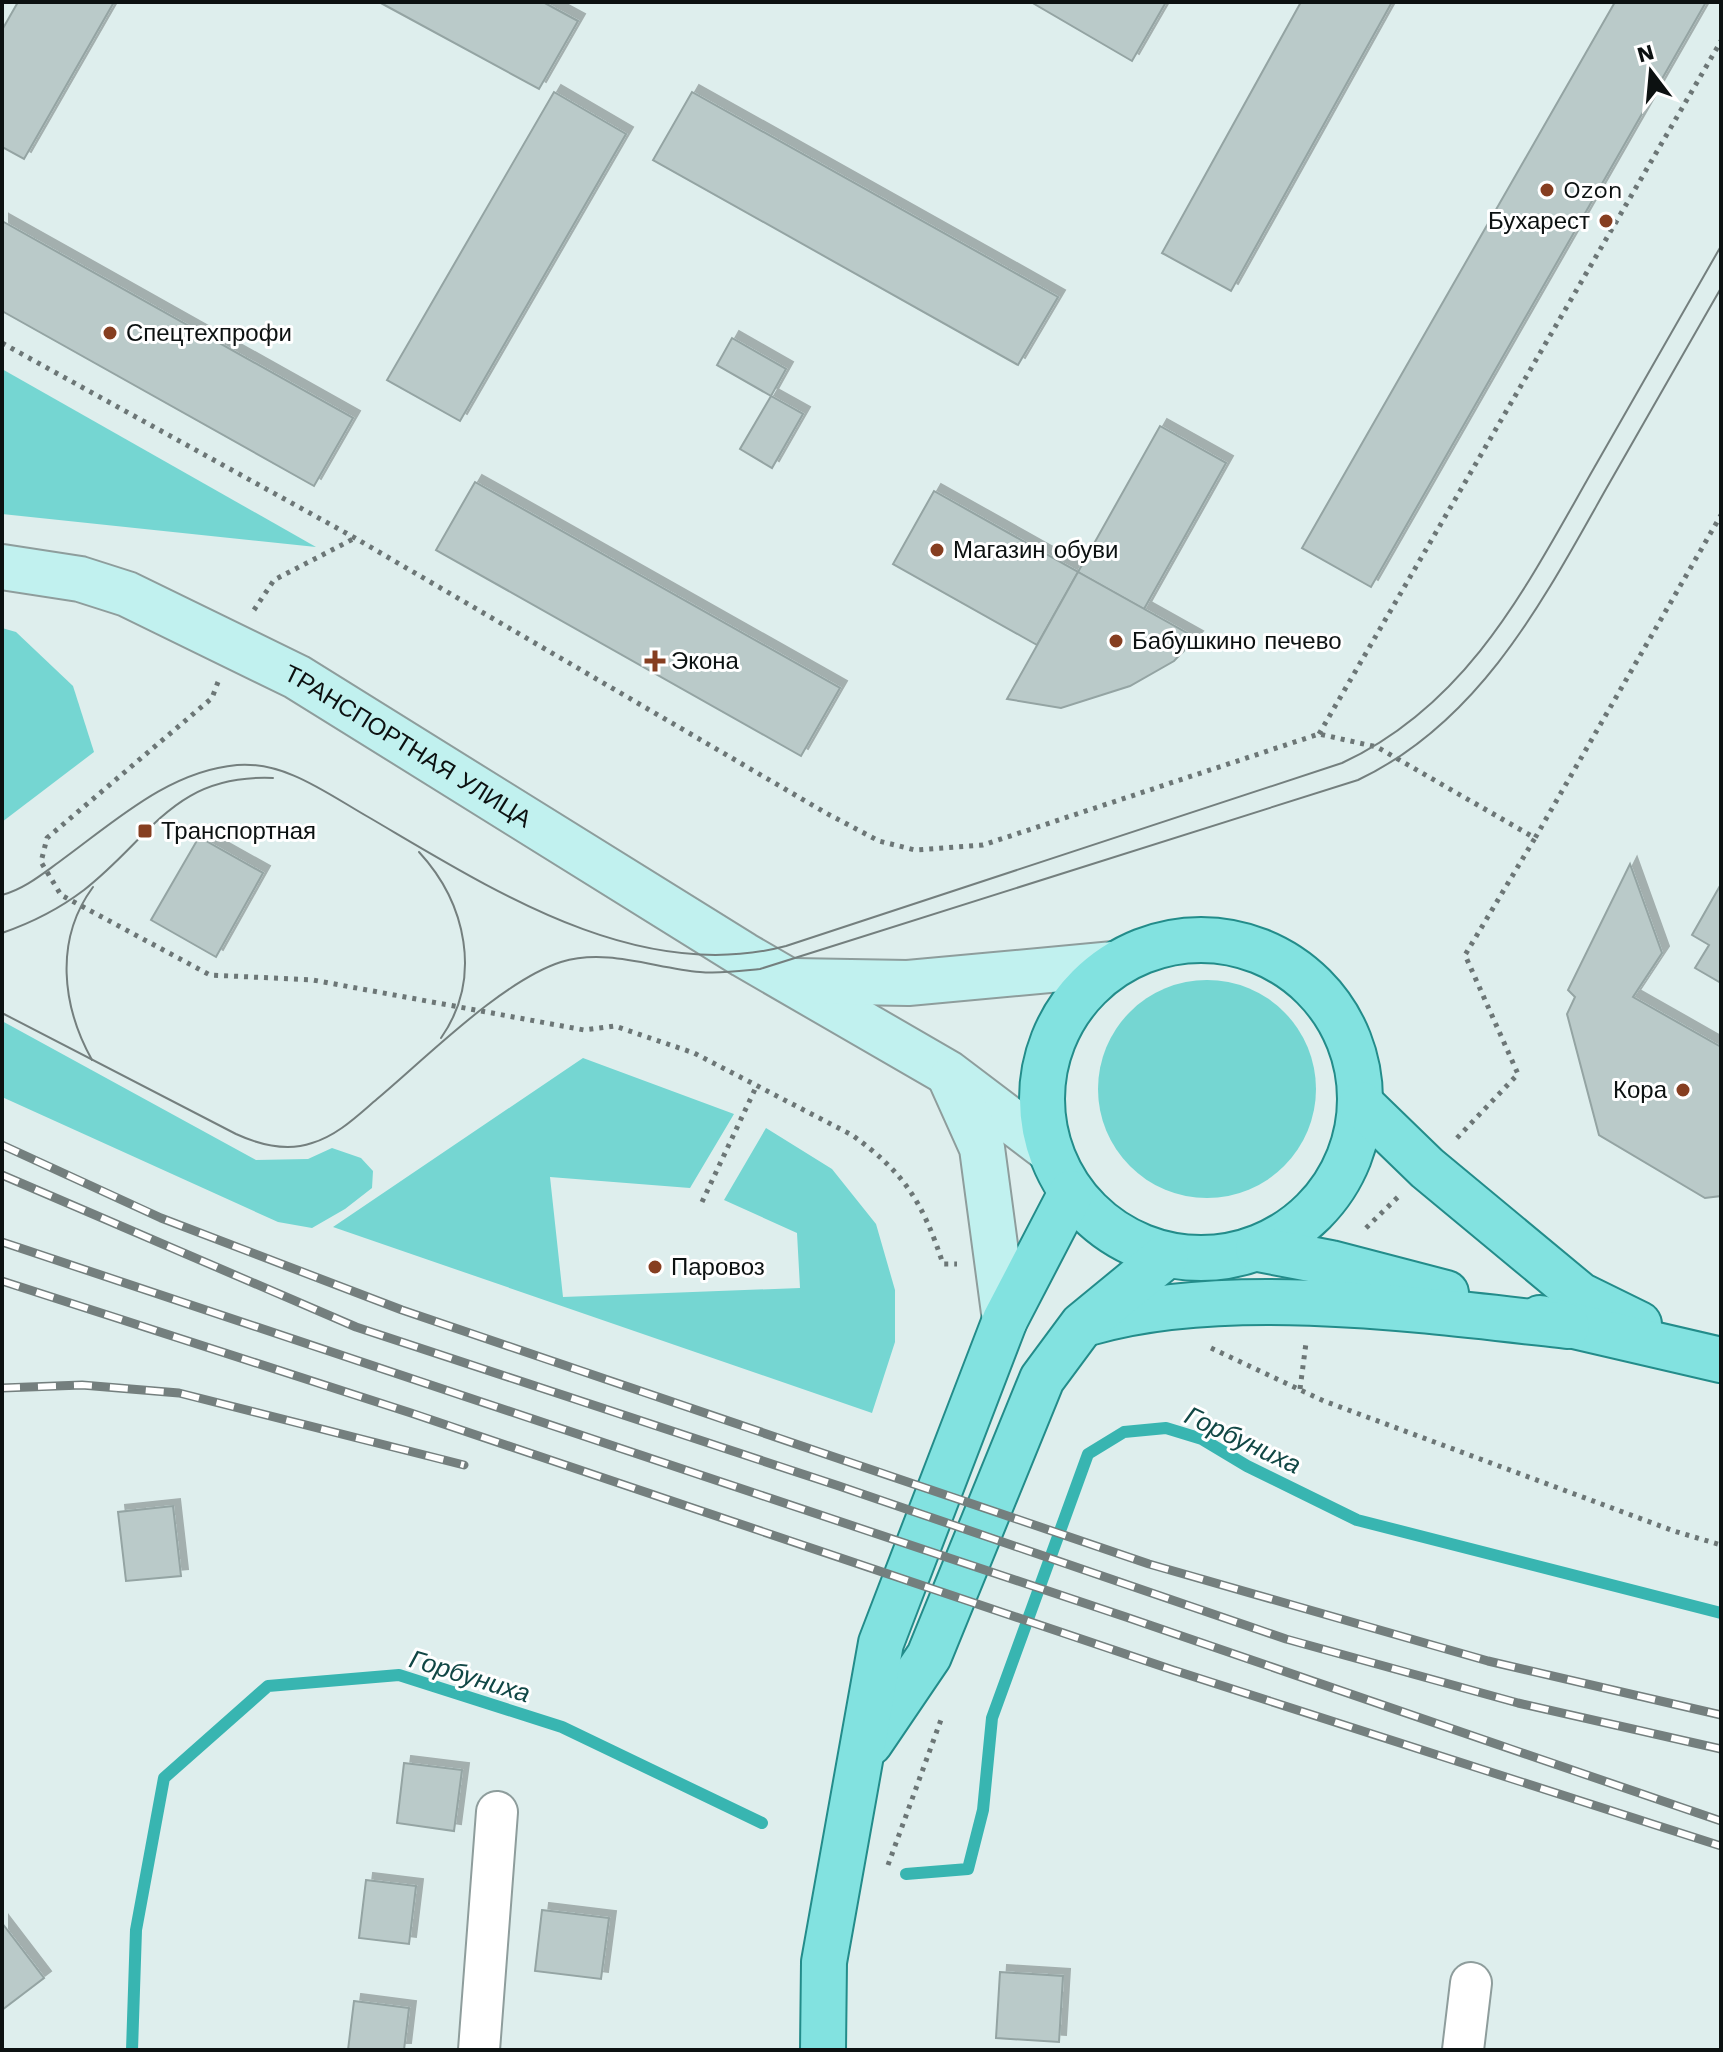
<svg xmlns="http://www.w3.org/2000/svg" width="1723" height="2052" viewBox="0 0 1723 2052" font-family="'Work Sans',sans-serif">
<defs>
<filter id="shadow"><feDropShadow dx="7" dy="-7" stdDeviation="0" flood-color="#0004"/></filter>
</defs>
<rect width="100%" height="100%" fill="#deeeed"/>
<g fill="#75d6d2">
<polygon points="2,369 316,547 2,514"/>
<polygon points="2,628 16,632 73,686 94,752 2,822"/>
<circle cx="1207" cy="1089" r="109"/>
<polygon points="2,1021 256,1160 308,1159 332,1148 361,1158 373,1171 372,1188 345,1209 312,1228 278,1222 2,1097"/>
<polygon points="583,1058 734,1114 690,1188 550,1177 563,1297 800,1288 797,1233 724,1200 766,1128 832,1169 876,1224 895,1290 895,1342 872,1413 333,1227"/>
</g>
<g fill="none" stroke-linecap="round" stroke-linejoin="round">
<g stroke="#38b5b1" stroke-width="12">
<polyline points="906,1874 968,1869 983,1810 992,1718 1088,1454 1124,1432 1166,1428 1202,1439 1247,1466 1357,1520 1721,1613"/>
<polyline points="132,2050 136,1930 164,1778 268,1686 399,1675 562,1727 762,1823"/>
</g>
</g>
<g fill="#bacac9" stroke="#94a4a3" stroke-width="2" filter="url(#shadow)">
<polygon points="18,2 114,2 24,159 2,147 2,30"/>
<polygon points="379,2 543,2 578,21 539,89"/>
<polygon points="1031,2 1166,2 1132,61"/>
<polygon points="1301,2 1392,2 1231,291 1162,253"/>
<polygon points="1615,2 1706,2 1371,587 1302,548"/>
<polygon points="554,92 626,134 460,421 387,380"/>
<polygon points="692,92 1058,297 1018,365 653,160"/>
<polygon points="2,221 353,418 314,486 2,311"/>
<polygon points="732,338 786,369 771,396 717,365"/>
<polygon points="771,396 803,414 772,468 740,449"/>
<polygon points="1160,426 1226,463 1144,609 1078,572"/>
<polygon points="475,482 840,688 801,756 436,550"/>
<polygon points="934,491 1078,572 1037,645 893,564"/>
<polygon points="1078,572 1196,638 1174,661 1130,686 1061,708 1007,699"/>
<polygon points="199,837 263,873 216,957 151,920"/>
<polygon points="1630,864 1662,953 1633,997 1721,1047 1721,1196 1705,1198 1599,1135 1567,1014 1575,997 1568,990"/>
<polygon points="1721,884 1721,983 1695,968 1709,945 1692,935"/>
<polygon points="173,1506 181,1576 126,1581 118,1512"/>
<polygon points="404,1763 462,1770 454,1831 397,1823"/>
<polygon points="366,1880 416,1886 409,1944 359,1938"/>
<polygon points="542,1910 609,1918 601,1979 535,1971"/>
<polygon points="2,1923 44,1978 2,2010"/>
<polygon points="1000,1972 1063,1976 1059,2042 996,2038"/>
<polygon points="354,2001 409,2008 404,2050 348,2050"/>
</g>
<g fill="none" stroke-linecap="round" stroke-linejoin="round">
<g stroke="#8e9d9c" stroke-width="44">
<g id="minor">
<polyline points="479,2050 497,1812"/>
<polyline points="1463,2050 1471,1983"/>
</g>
</g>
<g stroke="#8e9d9c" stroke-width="48">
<g id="secondary">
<path id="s1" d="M2 567 80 579 127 594 297 677 744 955 948 1073 1048 1149"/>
<polyline points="793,981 908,983 1114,964"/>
<polyline points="951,1079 982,1148 1005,1320"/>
</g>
</g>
<g stroke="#238c8a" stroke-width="48">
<g id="primary">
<circle cx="1201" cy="1099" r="159"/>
<polyline points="1361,1104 1427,1168 1580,1295 1639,1324"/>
<polyline points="1258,1249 1331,1263 1446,1293"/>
<polyline points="1540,1318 1721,1360"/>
<path d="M1092 1322C1228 1283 1426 1310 1567 1326"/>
<polyline points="870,1743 929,1656 1042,1379 1082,1325 1166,1256"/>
<polyline points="823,2050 824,1962 881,1643 1005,1320 1071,1193"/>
</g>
</g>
<g stroke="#6c7676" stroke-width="5" stroke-dasharray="4 6" stroke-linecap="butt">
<polyline points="2,343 355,538 826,813 879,841 915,850 983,845 1319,734 1377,747 1535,838 1721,515"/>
<polyline points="254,610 274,580 355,538"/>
<path d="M218 682 212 698 47 838 41 862 61 895 210 975 313 980 584 1030 615 1026 694 1053 852 1135C905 1173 923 1203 943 1264H957"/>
<polyline points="1319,734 1721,41"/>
<polyline points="1457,1138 1518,1074 1465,955 1535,838"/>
<polyline points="702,1202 757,1085"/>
<polyline points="1366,1228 1399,1196"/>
<polyline points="1211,1348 1324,1401 1674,1531 1721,1545"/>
<polyline points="1300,1389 1306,1343"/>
<polyline points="888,1865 942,1717"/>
</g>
<use href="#minor" stroke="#fff" stroke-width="40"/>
<use href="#secondary" stroke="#c1f1ef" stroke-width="44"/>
<use href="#primary" stroke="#82e2e0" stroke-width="44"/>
<g stroke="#747f7e" stroke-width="2">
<path d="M419 852C466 903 483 978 441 1038"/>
<path d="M2 895C24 889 41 875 59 862 113 823 168 771 237 765 286 761 329 795 370 818 493 890 638 985 786 946L1342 763C1470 703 1527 585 1594 468 1636 394 1679 320 1721 246"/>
<path d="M2 933C31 923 59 909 84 890 152 837 173 774 273 778"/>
<path d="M2 1013 236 1134C260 1145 286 1152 312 1143 338 1135 357 1116 377 1099 426 1058 502 981 561 962 607 948 654 968 700 972 720 974 740 971 760 969L1358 780C1480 722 1543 601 1606 489 1645 422 1683 355 1721 288"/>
<path d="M92 1060C62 1006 54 940 93 887"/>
</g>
<g stroke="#747f7e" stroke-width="9">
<g id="rail">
<polyline points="2,1145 161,1218 402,1310 1149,1564 1488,1661 1721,1715"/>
<polyline points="2,1175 356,1327 839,1486 1286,1639 1518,1703 1721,1749"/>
<polyline points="2,1242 1126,1617 1721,1821"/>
<polyline points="2,1281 411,1413 1173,1670 1721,1846"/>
<polyline points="2,1388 82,1385 179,1393 464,1465"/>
</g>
</g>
<use href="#rail" stroke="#fff" stroke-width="6" stroke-dasharray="18" stroke-linecap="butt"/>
</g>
<g fill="#863e20" stroke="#fff" stroke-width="3">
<circle cx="1547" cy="190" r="8"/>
<circle cx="1606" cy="221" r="8"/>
<circle cx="110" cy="333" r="8"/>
<circle cx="937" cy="550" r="8"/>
<circle cx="1116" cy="641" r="8"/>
<path d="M651 649h8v8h8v8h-8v8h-8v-8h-8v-8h8z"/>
<rect x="137" y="823" width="16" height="16" rx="4"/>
<circle cx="1683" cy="1090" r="8"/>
<circle cx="655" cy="1267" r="8"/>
</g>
<g text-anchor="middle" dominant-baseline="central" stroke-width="6" stroke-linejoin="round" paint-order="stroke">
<g font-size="24" fill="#0c1111" stroke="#fff" text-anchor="start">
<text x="1563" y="190">Ozon</text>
<text x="1590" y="221" text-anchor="end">Бухарест</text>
<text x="126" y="333">Спецтехпрофи</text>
<text x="953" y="550">Магазин обуви</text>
<text x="1132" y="641">Бабушкино печево</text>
<text x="671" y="661">Экона</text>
<text x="161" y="831">Транспортная</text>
<text x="1667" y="1090" text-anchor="end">Кора</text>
<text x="671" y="1267">Паровоз</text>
</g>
<g font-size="24" fill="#0c1111" stroke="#fff">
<text stroke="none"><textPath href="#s1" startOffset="448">ТРАНСПОРТНАЯ УЛИЦА</textPath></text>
</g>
<g font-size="26" font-style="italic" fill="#114745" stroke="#fff">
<text transform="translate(1243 1440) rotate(25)">Горбуниха</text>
<text transform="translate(470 1676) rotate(17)">Горбуниха</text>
</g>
</g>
<rect width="1723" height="2052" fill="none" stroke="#0c1111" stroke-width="8"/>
<g transform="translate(1651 72) rotate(344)" stroke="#ffffff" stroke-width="6" paint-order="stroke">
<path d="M0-6L14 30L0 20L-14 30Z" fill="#0c1111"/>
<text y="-12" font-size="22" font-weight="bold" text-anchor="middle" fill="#0c1111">N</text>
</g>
</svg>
